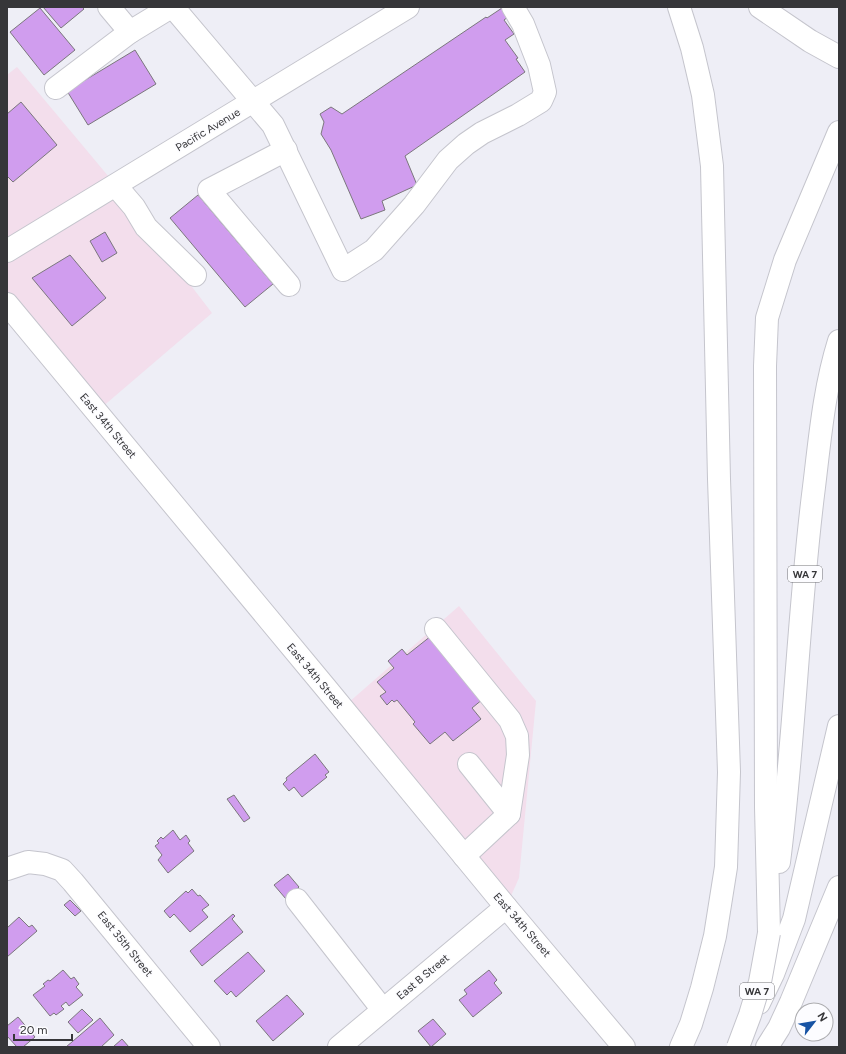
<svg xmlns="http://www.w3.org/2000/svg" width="846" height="1054" viewBox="0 0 846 1054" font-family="Figtree,sans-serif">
<rect width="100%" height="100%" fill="#eeeef6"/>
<g fill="#f3deec">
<polygon points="17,67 134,207 146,227 212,313 94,414 7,304 7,75"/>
<polygon points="459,606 536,701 519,878 506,907 340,710"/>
</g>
<g fill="#d09dee" stroke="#7b777d">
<polygon points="43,7 82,7 84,9 61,28"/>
<polygon points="40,8 75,50 44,75 10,32"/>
<polygon points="502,8 508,17 504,20 514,34 505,40 518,58 516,59 525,72 405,156 417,185 382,201 385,210 361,219 331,150 321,134 324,122 320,114 331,107 342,114 486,17 487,18"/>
<polygon points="135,50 156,84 88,125 67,91"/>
<polygon points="21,102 57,145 13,182 7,176 7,114"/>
<polygon points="198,195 273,284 245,307 170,218"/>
<polygon points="105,232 117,253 102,262 90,241"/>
<polygon points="70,255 106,298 72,326 32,278"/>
<polygon points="431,636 483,699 472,708 481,719 453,741 445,732 430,744 413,724 415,722 397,700 394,702 392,700 387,705 380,696 386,692 377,682 394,668 388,661 402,649 407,655"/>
<polygon points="315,754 329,772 325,775 327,777 302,797 294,787 289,791 283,784 287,780 286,778"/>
<polygon points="234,795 250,818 244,822 227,799"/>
<polygon points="173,830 180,840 186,835 190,841 188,843 194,851 168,873 158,860 162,855 155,846 159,843 157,841 161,837 163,839"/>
<polygon points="288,874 299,887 286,899 274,885"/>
<polygon points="192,889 198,896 200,895 209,905 202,910 208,917 190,932 174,914 170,918 164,911 186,891 188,893"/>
<polygon points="70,900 81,911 75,916 64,905"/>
<polygon points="233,914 235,916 232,919 243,932 202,966 190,951"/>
<polygon points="19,917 29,927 32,925 37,931 7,957 7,928"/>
<polygon points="248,952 265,971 236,997 231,991 227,995 214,981"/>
<polygon points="63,970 71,979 74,977 79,984 76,987 83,995 69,1006 66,1002 61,1006 64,1009 56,1015 54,1013 50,1016 33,995 45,986 43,984 48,980 50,981"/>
<polygon points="489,970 497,980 494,983 502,993 473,1017 459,1000 467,994 464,990"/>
<polygon points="287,995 304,1014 273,1041 256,1021"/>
<polygon points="82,1009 93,1020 78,1033 68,1022"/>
<polygon points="18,1017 35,1037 23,1047 17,1047 7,1036 7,1026"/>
<polygon points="100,1018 114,1035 101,1047 66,1047"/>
<polygon points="433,1019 446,1034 431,1047 418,1031"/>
<polygon points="122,1039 129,1047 113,1047"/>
</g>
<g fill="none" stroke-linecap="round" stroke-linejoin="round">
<g stroke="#c5c5cd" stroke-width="24">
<g id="minor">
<polyline points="109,7 130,32"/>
<polyline points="173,7 273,125 343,270 374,250 414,205 448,160 466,144 482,133 518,115 541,101 545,92 539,65 523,24 513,7"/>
<polyline points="56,88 130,32 171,7"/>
<polyline points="286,150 209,190 289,285"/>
<polyline points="116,186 134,207 146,227 195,275"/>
<polyline points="7,304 325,687 506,907 624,1047"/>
<polyline points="436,629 510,720 517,736 518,755 509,814 464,856"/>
<polyline points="469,764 509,814"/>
<polyline points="7,869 28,862 45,864 62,870 73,882 209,1047"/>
<polyline points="297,900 383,1010"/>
<polyline points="339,1047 506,907"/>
</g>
</g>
<g stroke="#c5c5cd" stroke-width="24">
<polyline id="major" points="7,251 408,7"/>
</g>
<g stroke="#c5c5cd" stroke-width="24">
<g id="highway">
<polyline points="679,7 692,48 703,95 712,166 719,479 729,772 726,867 715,936 702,988 691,1024 681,1047"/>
<polyline points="760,7 810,41 839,57"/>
<path d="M779 862C795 738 798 612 814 487 820 438 824 389 839 341"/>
<polyline points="769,933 766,807 765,366 767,318 785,260 839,132"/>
<polyline points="759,1003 773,974 794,919 839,726"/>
<polyline points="767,1047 779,1028 791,1002 839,887"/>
</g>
</g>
<use href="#minor" stroke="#fff" stroke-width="22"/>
<use href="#major" stroke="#fff" stroke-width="22"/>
<use href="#highway" stroke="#fff" stroke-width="22"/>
<g stroke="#c5c5cd" stroke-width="24" stroke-linecap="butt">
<polyline id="highway-bridge" points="738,1047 750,1015 760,982 769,933"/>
</g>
<use href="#highway-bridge" stroke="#fff" stroke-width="22"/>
</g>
<g text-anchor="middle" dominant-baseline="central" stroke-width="3" stroke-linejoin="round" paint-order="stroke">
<g fill="#fcfcff" stroke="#717174" stroke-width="1">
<rect x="788" y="566" width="34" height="16" rx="3"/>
<rect x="740" y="983" width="34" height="16" rx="3"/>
</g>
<g font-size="10" font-weight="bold" fill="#363639">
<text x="805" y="574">WA 7</text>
<text x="757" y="991">WA 7</text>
</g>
<g font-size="11" fill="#363639" stroke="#fcfcff">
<text transform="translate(208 130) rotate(-31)">Pacific Avenue</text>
<text transform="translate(108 426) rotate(50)">East 34th Street</text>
<text transform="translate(315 676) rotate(50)">East 34th Street</text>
<text transform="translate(522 925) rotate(49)">East 34th Street</text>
<text transform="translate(125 944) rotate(51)">East 35th Street</text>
<text transform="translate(423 977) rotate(-40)">East B Street</text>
</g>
</g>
<rect width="846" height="1054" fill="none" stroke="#363639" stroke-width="16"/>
<g transform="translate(814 1022) rotate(59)"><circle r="19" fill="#fcfcff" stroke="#adadb0"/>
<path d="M0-3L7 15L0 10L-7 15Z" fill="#1753a4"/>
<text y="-6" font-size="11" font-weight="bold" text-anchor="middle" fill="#363639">N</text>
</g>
<path d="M14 1034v6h58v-6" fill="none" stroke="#363639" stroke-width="2"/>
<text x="20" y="1034" font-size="12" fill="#363639" stroke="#fcfcff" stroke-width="3" paint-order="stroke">20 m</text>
</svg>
